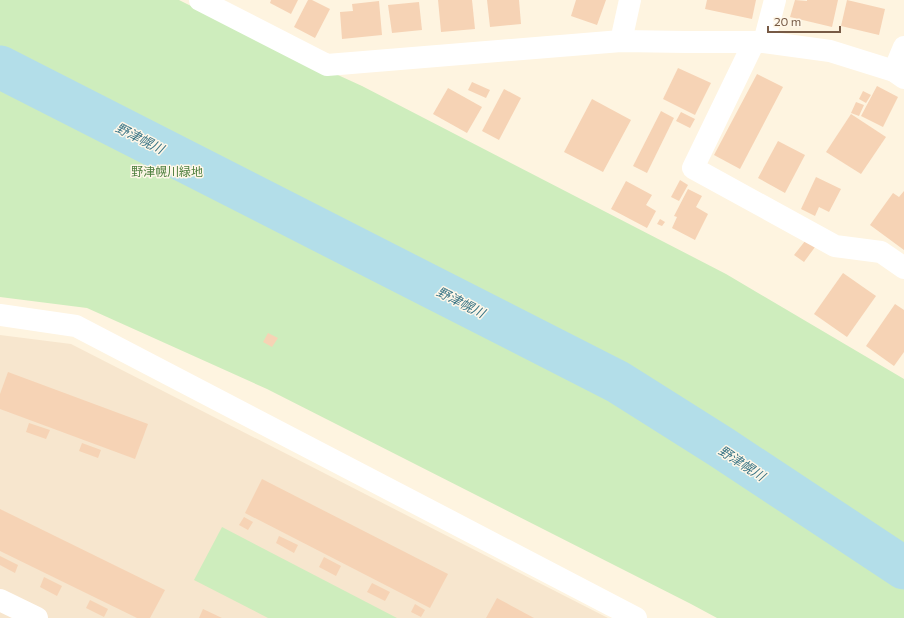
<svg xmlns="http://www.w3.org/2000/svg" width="904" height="618" viewBox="0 0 904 618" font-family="Commissioner,'Noto Sans JP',sans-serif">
<rect width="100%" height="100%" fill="#fef4e0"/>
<polygon fill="#f7e6ce" points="0,335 71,344 608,618 0,618"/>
<g fill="#ceedbd">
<polygon points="0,0 179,0 237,29 362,86 726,274 904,379 904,618 717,618 691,604 267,389 87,308 0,297"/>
<polygon points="222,527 397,618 268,618 194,580"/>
</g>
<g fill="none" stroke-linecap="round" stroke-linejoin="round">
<polyline stroke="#b3dee9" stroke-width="43" points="0,67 618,382 721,447 904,568"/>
</g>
<g fill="#f6d3b5">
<polygon points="271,0 298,0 291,14 270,3"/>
<polygon points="308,0 312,0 330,9 315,38 294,27"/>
<polygon points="438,0 472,0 475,29 441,32"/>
<polygon points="487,0 519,0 521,24 490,27"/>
<polygon points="576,0 606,0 597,25 571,16"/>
<polygon points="707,0 756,0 752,19 705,9"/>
<polygon points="795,0 807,1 807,0 838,0 832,27 790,17"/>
<polygon points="847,0 885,9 879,35 841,26"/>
<polygon points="379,1 382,35 342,39 340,12 353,11 352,4"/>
<polygon points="419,2 422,30 392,33 388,5"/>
<polygon points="678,68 711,83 695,115 663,99"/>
<polygon points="757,74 783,87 740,169 714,155"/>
<polygon points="472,82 490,90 486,98 468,90"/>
<polygon points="877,86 898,97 883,127 861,116"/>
<polygon points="448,88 482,107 467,133 433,114"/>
<polygon points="504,89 521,98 499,140 482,131"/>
<polygon points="863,91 871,95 866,103 859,99"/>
<polygon points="592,99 631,120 603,172 564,152"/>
<polygon points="856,102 864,105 859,116 851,113"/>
<polygon points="661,111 674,118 647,173 633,166"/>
<polygon points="681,112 695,119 690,128 676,121"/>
<polygon points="851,114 886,137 861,174 826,152"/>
<polygon points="778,141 805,155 785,193 758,178"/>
<polygon points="816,177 841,189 829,212 819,207 815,216 801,209"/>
<polygon points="680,180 688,185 679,201 671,197"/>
<polygon points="626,181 652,195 646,205 656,211 647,228 611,209"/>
<polygon points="688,189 702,196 696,207 708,214 695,240 672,228 677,217 674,216"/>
<polygon points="904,191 904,250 870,225 893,193 899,197"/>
<polygon points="660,219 665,222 662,226 657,224"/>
<polygon points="809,236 818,243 804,262 794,255"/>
<polygon points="843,273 876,296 847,337 814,314"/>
<polygon points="895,304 904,310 904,352 894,366 866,346"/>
<polygon points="268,333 278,338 272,347 263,342"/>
<polygon points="8,372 148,424 135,459 0,409 0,394"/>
<polygon points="29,423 50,430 46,439 26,432"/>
<polygon points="82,443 101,450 98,458 79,451"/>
<polygon points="262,479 448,574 430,608 245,513"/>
<polygon points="0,509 165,590 150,618 137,618 0,551"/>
<polygon points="244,517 253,522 248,530 239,525"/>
<polygon points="279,536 298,545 294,553 276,543"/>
<polygon points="0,556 18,565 15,573 0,565"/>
<polygon points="324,557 341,566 336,576 319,567"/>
<polygon points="44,577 62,586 57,596 40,587"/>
<polygon points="372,583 390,592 385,601 367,592"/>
<polygon points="497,598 534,618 486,618"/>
<polygon points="90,600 108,609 104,617 86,608"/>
<polygon points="415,604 425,610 421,617 411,612"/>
<polygon points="203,609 222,618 199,618"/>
</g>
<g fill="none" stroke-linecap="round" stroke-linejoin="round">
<g stroke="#fff" stroke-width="22">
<polyline points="754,42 693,168 835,246 881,252 904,268"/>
<polyline points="764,42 775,0"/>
<polyline points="894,71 904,47"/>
<polyline points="0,315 76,326 636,618"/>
<polyline points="0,600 37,618"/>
</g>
<g stroke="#fff" stroke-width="22">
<polyline points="200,0 327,65 621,41 686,42 764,42 830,51 894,71 904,78"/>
<polyline points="621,41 630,0"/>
</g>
</g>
<g text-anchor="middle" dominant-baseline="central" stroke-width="3" stroke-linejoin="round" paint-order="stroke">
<g font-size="12" fill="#4c7e3c" stroke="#fff7e8">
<text x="167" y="171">野津幌川緑地</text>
</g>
<g font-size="13" font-style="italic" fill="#3a7586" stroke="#fff7e8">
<text transform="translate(140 138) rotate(27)">野津幌川</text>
<text transform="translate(461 302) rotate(27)">野津幌川</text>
<text transform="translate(742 463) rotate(33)">野津幌川</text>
</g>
</g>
<path d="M768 26v6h72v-6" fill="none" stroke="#775a45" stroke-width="2"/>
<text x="774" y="26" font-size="12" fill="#775a45" stroke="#fff7e8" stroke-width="3" paint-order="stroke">20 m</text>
</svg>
